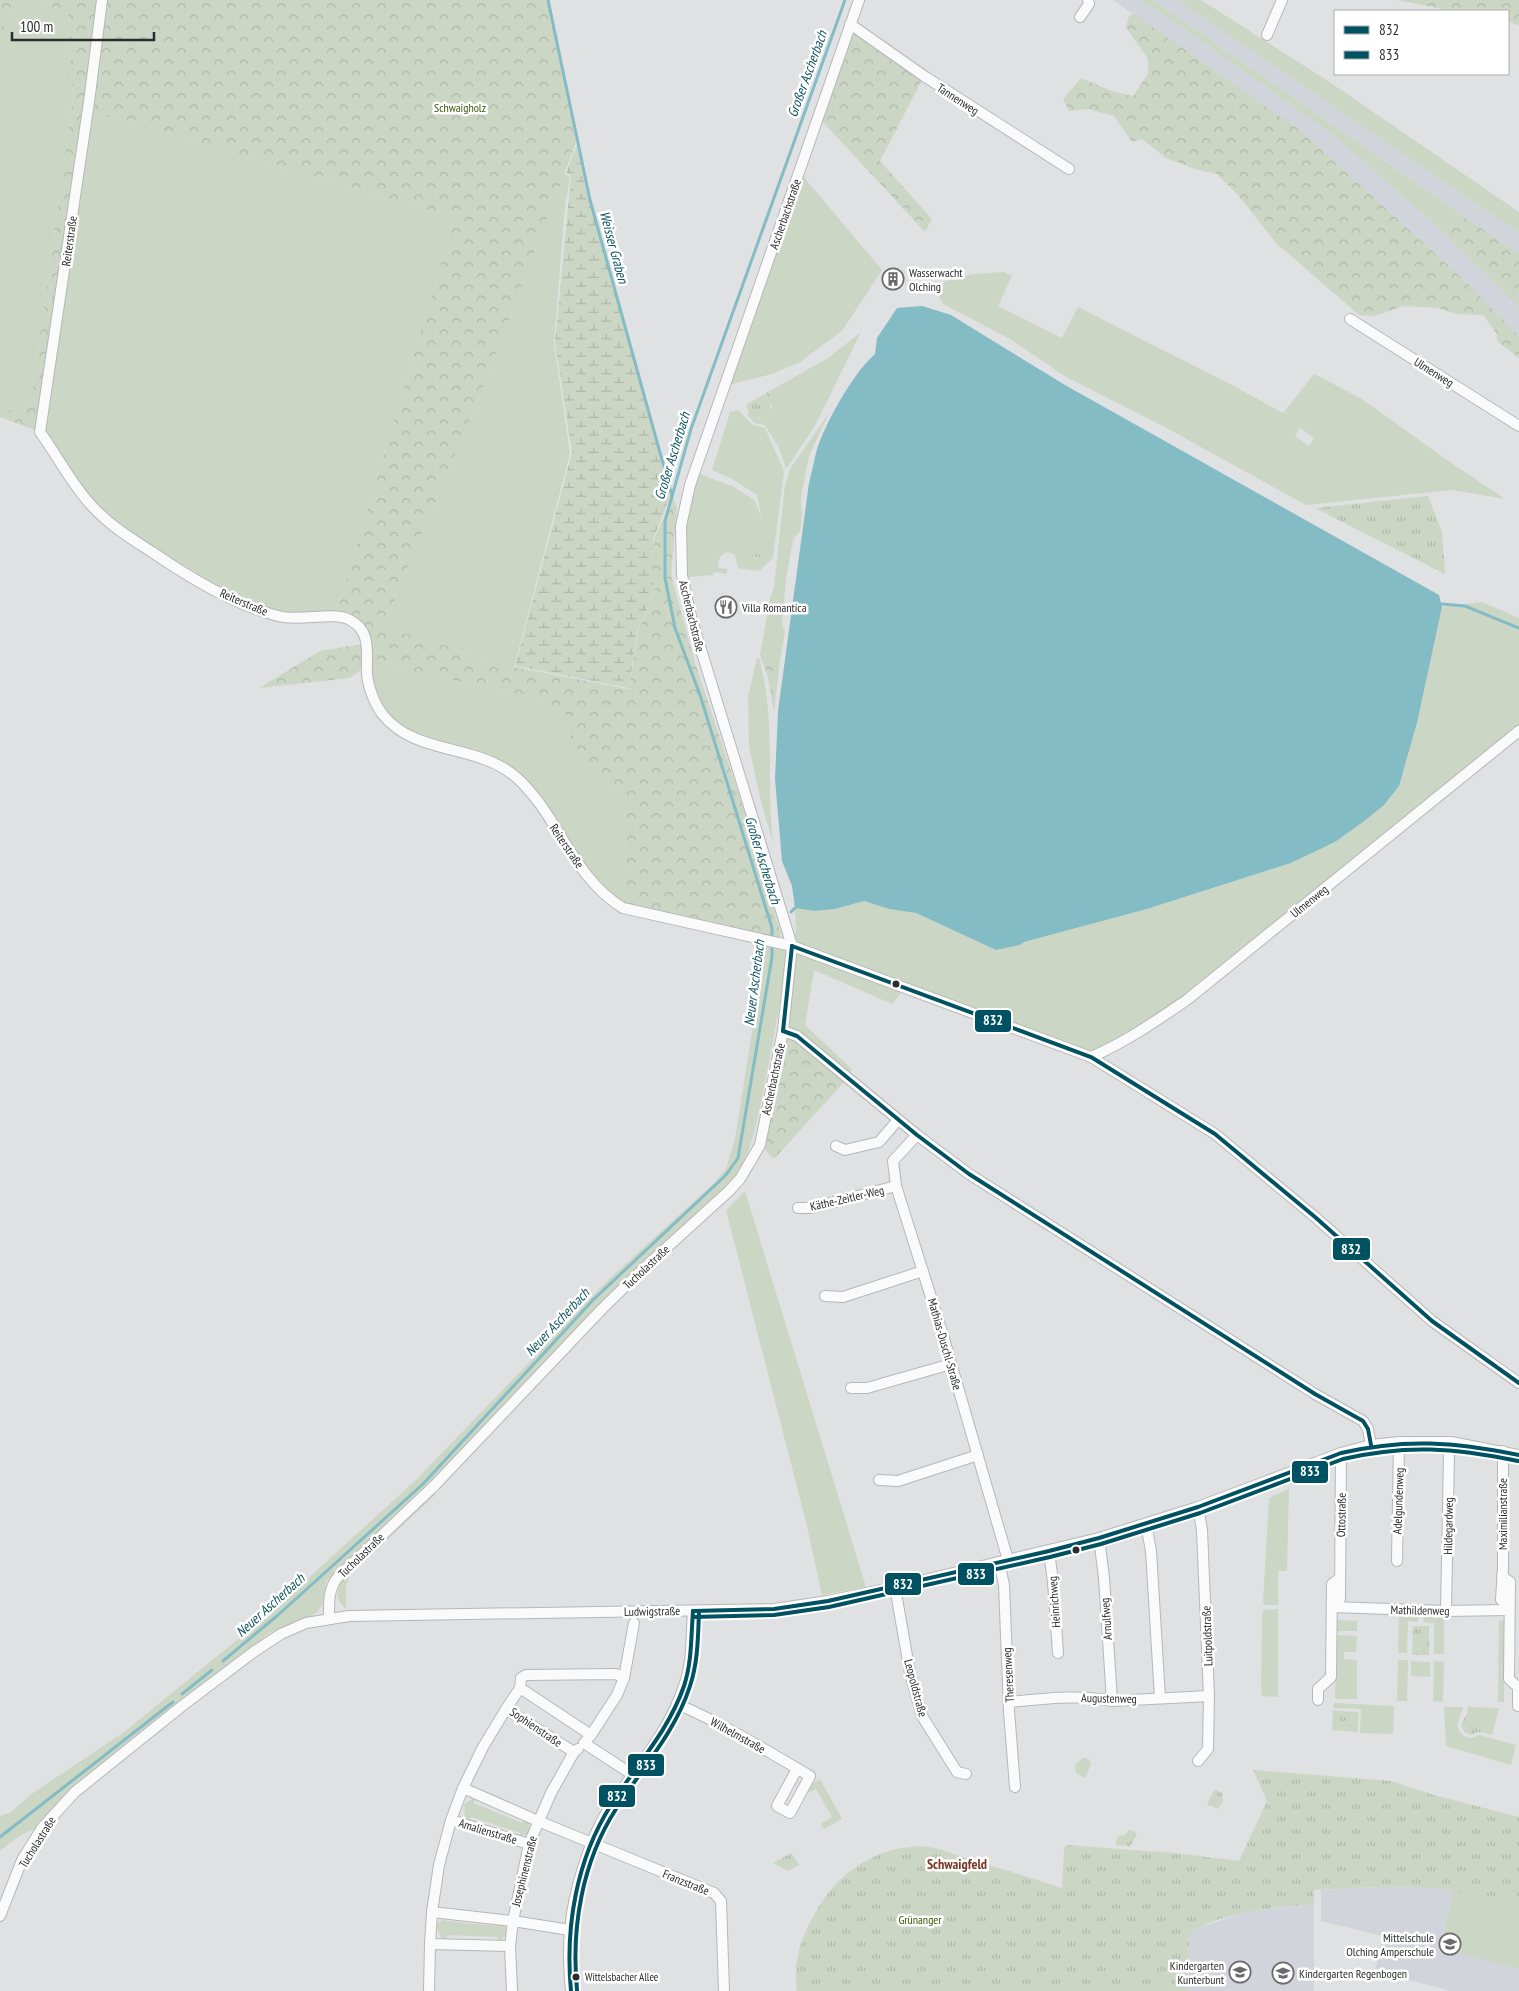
<svg xmlns="http://www.w3.org/2000/svg" width="1519" height="1991" viewBox="0 0 1519 1991" font-family="'PT Sans Narrow',sans-serif">
<defs>
<pattern id="forest-crowns" width="20" height="18" patternUnits="userSpaceOnUse" patternTransform="scale(1.25)"><rect width="20" height="18" fill="#ccd6c4"/><path d="M2 6a3 3 0 1 1 6 0M12 15a3 3 0 1 1 6 0" fill="none" stroke="#afb8a9"/></pattern>
<pattern id="wetland-marsh" width="20" height="14" patternUnits="userSpaceOnUse" patternTransform="scale(1.25)"><rect width="20" height="14" fill="#ccd6c4"/><path d="M1 5h8M5 5V1M11 12h8M15 12V8" fill="none" stroke="#afb8a9"/></pattern>
<pattern id="park-tufts" width="24" height="20" patternUnits="userSpaceOnUse" patternTransform="scale(1.25)"><rect width="24" height="20" fill="#ccd6c4"/><path d="M3 7l-1-3M5 7V3M7 7l1-3M15 17l-1-3M17 17v-4M19 17l1-3" fill="none" stroke="#afb8a9"/></pattern>
</defs>
<rect width="100%" height="100%" fill="#e0e1e3"/>
<g fill="#d2d4db">
<polygon points="1113,0 1140,0 1180,26 1332,134 1443,232 1519,307 1519,336 1463,279 1301,131"/>
<polygon points="1153,0 1177,0 1519,233 1519,254"/>
<polygon points="1397,1886 1445,1889 1519,1905 1519,1991 1451,1991 1375,1971 1383,1936 1321,1921 1321,1890"/>
<polygon points="1314,1904 1314,1991 1188,1991 1189,1935 1198,1928 1242,1913 1268,1909"/>
</g>
<g fill="#ccd6c4" fill-rule="evenodd">
<polygon points="14,0 36,0 68,14 73,99 30,405 0,412 0,38"/>
<polygon points="1140,0 1153,0 1458,212 1443,232 1332,134 1180,26"/>
<polygon points="1177,0 1201,0 1331,83 1519,212 1519,233"/>
<polygon points="88,111 455,218 335,617 280,617 187,576 90,504 40,432"/>
<polygon points="564,173 570,177 565,207 554,343 570,454 514,667 494,667 445,645 389,629 385,623 486,380"/>
<polygon points="802,175 882,270 842,331 800,362 772,374 728,385"/>
<path d="M1004 272 1012 276 998 306 1062 338 1078 307 1232 385 1283 413 1314 374 1362 399 1447 460 1505 499 1452 490 1306 505 1161 425 1066 377 1010 339 943 304 939 297 938 287C952 274 985 273 1004 272ZM1300 428 1314 438 1309 446 1295 436Z"/>
<polygon points="861,332 816,424 786,469 779,448 765,425 754,423 747,414 749,413 757,419 762,418 772,407 770,396 768,392 828,358"/>
<path d="M738 410 753 425 765 428 784 471 773 558 759 571 738 568 735 555 728 552C720 554 717 561 719 568L727 569V574L714 572 713 575 689 577 682 575 681 526 695 472 734 487 755 501 762 520 757 495 734 480 712 470 730 412Z"/>
<polygon points="829,413 809,456 801,497 802,516 800,531 793,540 786,579 782,624 785,632 780,660 760,655 770,599 774,587 785,485 790,469"/>
<polygon points="1482,602 1519,618 1519,731 1188,999 1091,1057 904,989 892,1004 814,970 805,1025 852,1069 844,1082 794,1039 784,1026 792,946 796,931 795,908 814,911 835,909 863,901 889,909 916,913 996,950 1020,945 1024,942 1147,909 1291,863 1335,842 1363,822 1399,786 1417,723 1442,607"/>
<path d="M757 658H759C776 718 766 781 773 843L760 798 749 746 748 696Z"/>
<polygon points="375,659 414,672 526,696 565,713 572,742 593,771 627,799 627,834 623,908 610,900 516,777 400,729 374,698 367,665"/>
<path d="M766 944 787 950 788 953C781 996 774 1039 765 1082 758 1116 753 1149 735 1180L408 1507 326 1581 323 1604 319 1610 312 1616 269 1633 36 1828 19 1836 0 1851V1816L11 1812 33 1793 124 1732 270 1613 417 1479 609 1279 714 1183 726 1169 735 1139Z"/>
<polygon points="745,1191 866,1587 822,1595 806,1522 726,1210"/>
<polygon points="1289,1489 1287,1571 1278,1571 1278,1605 1265,1605 1263,1602 1269,1498"/>
<path d="M433 1492 436 1494 350 1575 346 1587V1608C336 1601 336 1592 341 1580Z"/>
<polygon points="1278,1609 1278,1697 1262,1696 1261,1689 1262,1612 1265,1610"/>
<polygon points="1399,1612 1419,1613 1418,1622 1408,1621 1407,1653 1398,1653"/>
<polygon points="1424,1613 1444,1613 1444,1654 1434,1654 1434,1623 1423,1622"/>
<polygon points="1336,1620 1357,1621 1357,1631 1336,1631"/>
<polygon points="1499,1620 1505,1622 1504,1702 1498,1702"/>
<polygon points="1336,1635 1357,1636 1356,1652 1344,1652 1344,1659 1357,1660 1357,1699 1335,1699"/>
<polygon points="1398,1660 1408,1660 1407,1701 1397,1701"/>
<polygon points="1411,1661 1430,1662 1430,1677 1411,1676"/>
<polygon points="1434,1661 1444,1662 1443,1702 1433,1701"/>
<polygon points="1334,1703 1394,1706 1393,1734 1360,1733 1361,1709 1333,1708"/>
<path d="M1444 1707H1463L1457 1726C1461 1737 1469 1741 1479 1735L1516 1745 1511 1765 1446 1746Z"/>
<polygon points="1468,1707 1499,1708 1492,1735 1485,1733 1488,1714 1467,1713"/>
<polygon points="1333,1710 1339,1711 1339,1722 1358,1723 1358,1732 1332,1730"/>
<polygon points="820,1779 842,1819 824,1829 821,1824 832,1817 816,1789 809,1793 807,1789 809,1786"/>
<polygon points="472,1799 475,1799 474,1803 522,1823 524,1819 529,1823 529,1830 528,1834 518,1837 520,1833 471,1817 469,1821 465,1817 464,1804"/>
<polygon points="1454,1890 1519,1905 1519,1969 1440,1948"/>
<path d="M447 1917 446 1921 498 1926 499 1923C505 1925 507 1928 506 1935L498 1942V1937L447 1935V1940L441 1938 436 1926 440 1921Z"/>
</g>
<g fill="url(#forest-crowns)">
<polygon points="0,0 14,0 0,38"/>
<polygon points="36,0 548,0 577,140 486,380 385,623 389,629 445,645 494,667 514,667 629,689 638,631 655,592 651,560 655,537 673,497 677,508 671,575 696,666 744,810 781,934 780,938 623,908 627,834 627,799 593,771 572,742 565,713 526,696 414,672 375,659 350,678 259,688 320,651 367,643 360,628 335,617 455,218 88,111 40,432 0,417 0,412 30,405 73,99 68,14"/>
<polygon points="1397,0 1519,0 1519,25 1508,22 1508,11 1453,11"/>
<polygon points="1134,14 1301,131 1463,279 1519,336 1519,358 1497,341 1497,334 1483,315 1456,314 1438,308 1404,306 1374,316 1359,315 1276,243 1238,195 1217,174 1195,169 1166,158 1142,139 1132,142 1114,116 1088,109 1069,111 1063,99 1081,78 1112,91 1133,96 1148,74 1148,59 1126,27 1129,16"/>
<polygon points="854,29 924,76 880,161 932,219 925,232 822,121"/>
<polygon points="1458,212 1519,254 1519,307 1443,232"/>
<polygon points="760,655 780,660 774,712 768,677"/>
<polygon points="783,1035 794,1039 844,1082 774,1159 760,1145"/>
</g>
<polygon fill="url(#wetland-marsh)" points="577,145 670,497 654,537 651,560 655,592 637,631 629,688 515,666 572,453 555,343 571,176 566,172"/>
<g fill="url(#park-tufts)">
<path d="M768 392C775 403 769 416 757 419L749 413 746 405Z"/>
<polygon points="1428,496 1442,532 1445,574 1315,508"/>
<polygon points="752,536 765,539 764,558 749,555"/>
<polygon points="1413,1626 1429,1626 1429,1655 1412,1655"/>
<polygon points="1339,1711 1359,1712 1358,1723 1339,1722"/>
<polygon points="1467,1713 1488,1714 1485,1733 1478,1732 1471,1735 1464,1732 1461,1725"/>
<polygon points="1084,1758 1090,1760 1091,1764 1085,1778 1076,1773 1075,1764"/>
<path d="M1253 1770 1391 1781 1434 1795 1519 1817V1905L1445 1889 1397 1886 1314 1890V1904C1280 1907 1215 1912 1189 1935L1188 1991H797C792 1959 803 1932 820 1905 842 1869 884 1843 928 1847 941 1848 955 1855 968 1859 999 1868 1031 1878 1062 1888L1064 1848 1067 1845 1174 1853 1239 1861 1267 1801Z"/>
<polygon points="1215,1789 1222,1793 1223,1801 1218,1809 1207,1804"/>
<polygon points="1129,1830 1134,1831 1137,1835 1130,1846 1115,1845 1118,1836 1125,1835"/>
<polygon points="791,1853 799,1865 788,1871 773,1863"/>
</g>
<path fill="#84bcc6" d="M922 306 951 315 1065 385 1439 595 1442 607 1417 723 1399 786 1384 805 1363 822 1335 842 1291 863 1147 909 1024 942 1020 945 996 950 916 913 889 909 864 901 835 909 814 911 795 908 792 886 782 861 775 779 778 711 809 483C812 472 814 460 817 449 826 422 853 373 875 354L877 338 897 308Z"/>
<g fill="none" stroke-linecap="round" stroke-linejoin="round">
<g stroke="#84bcc6" stroke-width="3">
<polyline points="548,0 590,200 672,496"/>
<polyline points="1442,604 1465,606 1519,628"/>
<polyline points="791,912 795,908"/>
<polyline points="223,1661 278,1615 423,1484 593,1300 726,1175 738,1158 772,957 772,928 700,695 675,628 665,578 665,521 691,429 845,0"/>
<polyline points="182,1694 212,1670"/>
<polyline points="0,1837 173,1702"/>
</g>
<g stroke="#b6b7b8" stroke-width="12">
<g id="minor">
<path d="M102 0 89 102 40 432C56 454 73 486 91 505 109 525 130 538 152 552 190 578 233 604 278 616 299 622 334 611 350 620 372 631 366 654 367 674 368 687 375 705 383 715 416 756 478 743 517 778 559 816 572 877 623 908L792 946 1091 1057 1215 1134 1315 1217 1432 1321 1519 1383"/>
<polyline points="1080,17 1089,4 1088,0"/>
<polyline points="850,24 924,76 1069,169"/>
<polyline points="1267,35 1282,0"/>
<polyline points="1350,319 1519,426"/>
<polyline points="783,1031 797,1036 917,1135 969,1174 1315,1394 1363,1421 1368,1429 1371,1445"/>
<path d="M1091 1057C1126 1042 1156 1021 1188 999L1519 731"/>
<polyline points="917,1135 893,1161 896,1186 942,1332 1008,1560"/>
<polyline points="836,1146 845,1150 879,1142 898,1120"/>
<polyline points="798,1208 811,1208 896,1186"/>
<polyline points="825,1296 843,1297 923,1271"/>
<polyline points="851,1388 867,1388 951,1364"/>
<polyline points="1503,1451 1503,1569 1501,1600 1508,1605"/>
<polyline points="879,1480 898,1481 978,1455"/>
<polyline points="1198,1507 1202,1530 1209,1696 1208,1749 1198,1761"/>
<polyline points="1146,1524 1151,1551 1160,1698"/>
<polyline points="1099,1538 1104,1578 1112,1701"/>
<polyline points="1049,1551 1053,1582 1058,1653"/>
<polyline points="1397,1561 1399,1442"/>
<polyline points="999,1562 1004,1585 1009,1711 1015,1787"/>
<polyline points="1502,1576 1510,1582 1509,1679 1518,1687 1518,1706"/>
<polyline points="895,1587 910,1673 922,1716 957,1772 966,1774"/>
<polyline points="1332,1604 1340,1599 1341,1453"/>
<polyline points="1332,1607 1446,1611 1508,1610"/>
<polyline points="1446,1611 1449,1454 1451,1442"/>
<path d="M329 1618C329 1603 328 1589 338 1577L435 1485 602 1309 641 1271 729 1191 740 1179 760 1145 783 1031 792 946 691 617 682 575 681 526 690 485 859 0"/>
<polyline points="624,1678 616,1674 526,1675 521,1678 520,1688 591,1735 584,1743 633,1775"/>
<polyline points="520,1688 506,1709 574,1752 578,1749"/>
<polyline points="1318,1700 1318,1689 1331,1677 1332,1584 1340,1578"/>
<path d="M1009 1702C1043 1699 1079 1694 1112 1701L1209 1696"/>
<path d="M677 1704C724 1724 767 1751 810 1776L790 1813 777 1806 797 1769"/>
<polyline points="506,1709 483,1747 463,1788 538,1821 714,1893 721,1901 724,1991"/>
<polyline points="591,1735 617,1695 624,1678 634,1623"/>
<polyline points="463,1788 451,1820 529,1844"/>
<polyline points="451,1820 439,1865 432,1912 513,1921 570,1930"/>
<polyline points="432,1912 430,1944 510,1946"/>
<polyline points="0,1916 22,1860 42,1828 75,1792 182,1706 255,1651 281,1634 306,1623 349,1616 774,1609 828,1601 895,1587 1099,1538 1198,1507 1341,1453 1371,1445 1399,1442 1451,1442 1519,1455"/>
<polyline points="429,1991 430,1944"/>
<polyline points="512,1991 510,1946 513,1921 529,1844 551,1793 574,1752"/>
<path d="M571 1991C569 1971 568 1950 570 1930 573 1892 590 1837 611 1805 639 1764 668 1734 684 1686 693 1661 691 1636 693 1611"/>
</g>
</g>
<use href="#minor" stroke="#fafafb" stroke-width="10"/>
<g stroke="#fff" stroke-width="8">
<g id="bus-1">
<polyline points="792,946 1091,1057 1215,1134 1315,1217 1432,1321 1519,1383"/>
<polyline points="783,1031 797,1036 917,1135 969,1174 1315,1394 1363,1421 1368,1429 1371,1445"/>
<polyline points="783,1031 792,946"/>
<path d="M693 1611 774 1609 828 1601 1049 1551 1099 1538 1198 1507 1341 1453C1406 1438 1454 1442 1519 1455"/>
<path d="M571 1991C565 1928 576 1860 611 1805 636 1765 668 1732 684 1686 692 1662 691 1636 693 1611"/>
</g>
</g>
<g stroke="#fff" stroke-width="8">
<g id="bus-2">
<path d="M693 1617 774 1615 829 1607 1050 1557 1101 1544 1200 1513 1343 1459C1407 1444 1454 1448 1518 1461"/>
<path d="M577 1990C571 1928 582 1862 616 1809 642 1768 675 1733 690 1686 698 1662 698 1637 699 1611"/>
</g>
</g>
<use href="#bus-1" stroke="#005262" stroke-width="4"/>
<use href="#bus-2" stroke="#005262" stroke-width="4"/>
</g>
<defs>
<g id="building-ring" transform="scale(1.125)"><circle r="9.5" fill="#fff" stroke="#6b6b6d" stroke-width="1.5"/><path d="M-4-6H4V6H1V3H-1V6H-4ZM-2.5-4.3h1.7v1.8h-1.7ZM.8-4.3h1.7v1.8H.8ZM-2.5-1h1.7V.8h-1.7ZM.8-1h1.7V.8H.8Z" fill="#6b6b6d"/></g>
<g id="restaurant-ring" transform="scale(1.125)"><circle r="9.5" fill="#fff" stroke="#6b6b6d" stroke-width="1.5"/><path d="M-5-6h1v4h1v-4h1v4h1v-4h1v5L-1.5 .5V6h-2V.5L-5-1ZM5-6V6H3V1.5H1.5Q1.5-4 5-6Z" fill="#6b6b6d"/></g>
<g id="school-ring" transform="scale(1.125)"><circle r="9.5" fill="#fff" stroke="#6b6b6d" stroke-width="1.5"/><path d="M0-5L7-2L0 1L-7-2ZM-4 1L0 2.5L4 1V4Q0 6-4 4Z" fill="#6b6b6d"/></g>
</defs>
<g fill-rule="evenodd">
<use href="#building-ring" x="893" y="279"/>
<use href="#restaurant-ring" x="726" y="607"/>
<use href="#school-ring" x="1450" y="1944"/>
<use href="#school-ring" x="1240" y="1972"/>
<use href="#school-ring" x="1283" y="1973"/>
</g>
<g fill="#2c2c2e" stroke="#fff" stroke-width="2">
<circle cx="896" cy="984" r="4.5"/>
<circle cx="1076" cy="1550" r="4.5"/>
<circle cx="576" cy="1977" r="4.5"/>
</g>
<g text-anchor="middle" dominant-baseline="central" stroke-width="5" stroke-linejoin="round" paint-order="stroke">
<g font-size="11" fill="#2c2c2e" stroke="#fff" text-anchor="start">
<text x="585" y="1977">Wittelsbacher Allee</text>
</g>
<g font-size="12" fill="#2c2c2e" stroke="#fff">
<text transform="translate(958 99) rotate(33)">Tannenweg</text>
<text transform="translate(785 214) rotate(-71)">Ascherbachstraße</text>
<text transform="translate(69 241) rotate(-82)">Reiterstraße</text>
<text transform="translate(1434 372) rotate(32)">Ulmenweg</text>
<text transform="translate(244 602) rotate(23)">Reiterstraße</text>
<text transform="translate(692 616) rotate(76)">Ascherbachstraße</text>
<text transform="translate(567 846) rotate(56)">Reiterstraße</text>
<text transform="translate(1309 901) rotate(-39)">Ulmenweg</text>
<text transform="translate(773 1079) rotate(-78)">Ascherbachstraße</text>
<text transform="translate(847 1198) rotate(-13)">Käthe-Zeitler-Weg</text>
<text transform="translate(646 1267) rotate(-43)">Tucholastraße</text>
<text transform="translate(945 1344) rotate(74)">Mathias-Duschl-Straße</text>
<text transform="translate(1398 1501) rotate(-88)">Adelgundenweg</text>
<text transform="translate(1502 1514) rotate(-90)">Maximilianstraße</text>
<text transform="translate(1341 1515) rotate(-89)">Ottostraße</text>
<text transform="translate(1448 1526) rotate(-89)">Hildegardweg</text>
<text transform="translate(361 1555) rotate(-44)">Tucholastraße</text>
<text transform="translate(1054 1602) rotate(-94)">Heinrichweg</text>
<text transform="translate(1420 1610) rotate(1)">Mathildenweg</text>
<text transform="translate(652 1611) rotate(-1)">Ludwigstraße</text>
<text transform="translate(1106 1619) rotate(-94)">Arnulfweg</text>
<text transform="translate(1207 1636) rotate(-92)">Luitpoldstraße</text>
<text transform="translate(1008 1675) rotate(-93)">Theresenweg</text>
<text transform="translate(916 1688) rotate(75)">Leopoldstraße</text>
<text transform="translate(1109 1698) rotate(1)">Augustenweg</text>
<text transform="translate(536 1727) rotate(34)">Sophienstraße</text>
<text transform="translate(738 1735) rotate(29)">Wilhelmstraße</text>
<text transform="translate(488 1831) rotate(17)">Amalienstraße</text>
<text transform="translate(37 1842) rotate(-58)">Tucholastraße</text>
<text transform="translate(524 1871) rotate(-76)">Josephinenstraße</text>
<text transform="translate(686 1882) rotate(22)">Franzstraße</text>
</g>
<g font-size="12" fill="#385703" stroke="#fff">
<text x="460" y="107">Schwaigholz</text>
<text x="920" y="1919">Grünanger</text>
</g>
<g font-size="12" fill="#2c2c2e" stroke="#fff" text-anchor="start">
<text x="909" y="272">Wasserwacht<tspan x="909" dy="14">Olching</tspan></text>
<text x="742" y="607">Villa Romantica</text>
<text x="1434" y="1937" text-anchor="end">Mittelschule<tspan x="1434" dy="14">Olching Amperschule</tspan></text>
<text x="1224" y="1965" text-anchor="end">Kindergarten<tspan x="1224" dy="14">Kunterbunt</tspan></text>
<text x="1299" y="1973">Kindergarten Regenbogen</text>
</g>
<g font-size="14" font-style="italic" fill="#0f555e" stroke="#fff">
<text transform="translate(807 74) rotate(-70)">Großer Ascherbach</text>
<text transform="translate(614 247) rotate(75)">Weisser Graben</text>
<text transform="translate(672 456) rotate(-73)">Großer Ascherbach</text>
<text transform="translate(763 860) rotate(73)">Großer Ascherbach</text>
<text transform="translate(754 983) rotate(-83)">Neuer Ascherbach</text>
<text transform="translate(557 1322) rotate(-47)">Neuer Ascherbach</text>
<text transform="translate(270 1605) rotate(-42)">Neuer Ascherbach</text>
</g>
<g font-size="14" font-weight="bold" fill="#7a3625" stroke="#fff">
<text x="957" y="1864">Schwaigfeld</text>
</g>
</g>
<g stroke="#fff" stroke-width="2">
<rect x="974" y="1009" width="38" height="24" rx="5" fill="#005262"/>
<rect x="1332" y="1237" width="39" height="24" rx="5" fill="#005262"/>
<rect x="1291" y="1460" width="38" height="24" rx="5" fill="#005262"/>
<rect x="957" y="1562" width="38" height="24" rx="5" fill="#005262"/>
<rect x="884" y="1572" width="38" height="24" rx="5" fill="#005262"/>
<rect x="627" y="1753" width="38" height="24" rx="5" fill="#005262"/>
<rect x="598" y="1784" width="38" height="24" rx="5" fill="#005262"/>
</g>
<g font-size="14" text-anchor="middle" font-weight="bold" fill="#fff">
<text x="993" y="1025">832</text>
<text x="1351" y="1254">832</text>
<text x="1310" y="1476">833</text>
<text x="976" y="1579">833</text>
<text x="903" y="1589">832</text>
<text x="646" y="1770">833</text>
<text x="617" y="1801">832</text>
</g>
<rect x="1334" y="10" width="175" height="65" fill="#ffffff" stroke="#ababab"/>
<rect x="1344" y="26" width="25" height="8" fill="#005262" stroke="#ababab"/>
<text x="1379" y="35" font-size="15" fill="#2c2c2e">832</text>
<rect x="1344" y="51" width="25" height="8" fill="#005262" stroke="#ababab"/>
<text x="1379" y="60" font-size="15" fill="#2c2c2e">833</text>
<path d="M12 32v8h142v-8" fill="none" stroke="#2c2c2e" stroke-width="2.5"/>
<text x="20" y="32" font-size="15" fill="#2c2c2e" stroke="#ffffff" stroke-width="4" paint-order="stroke">100 m</text>
</svg>
